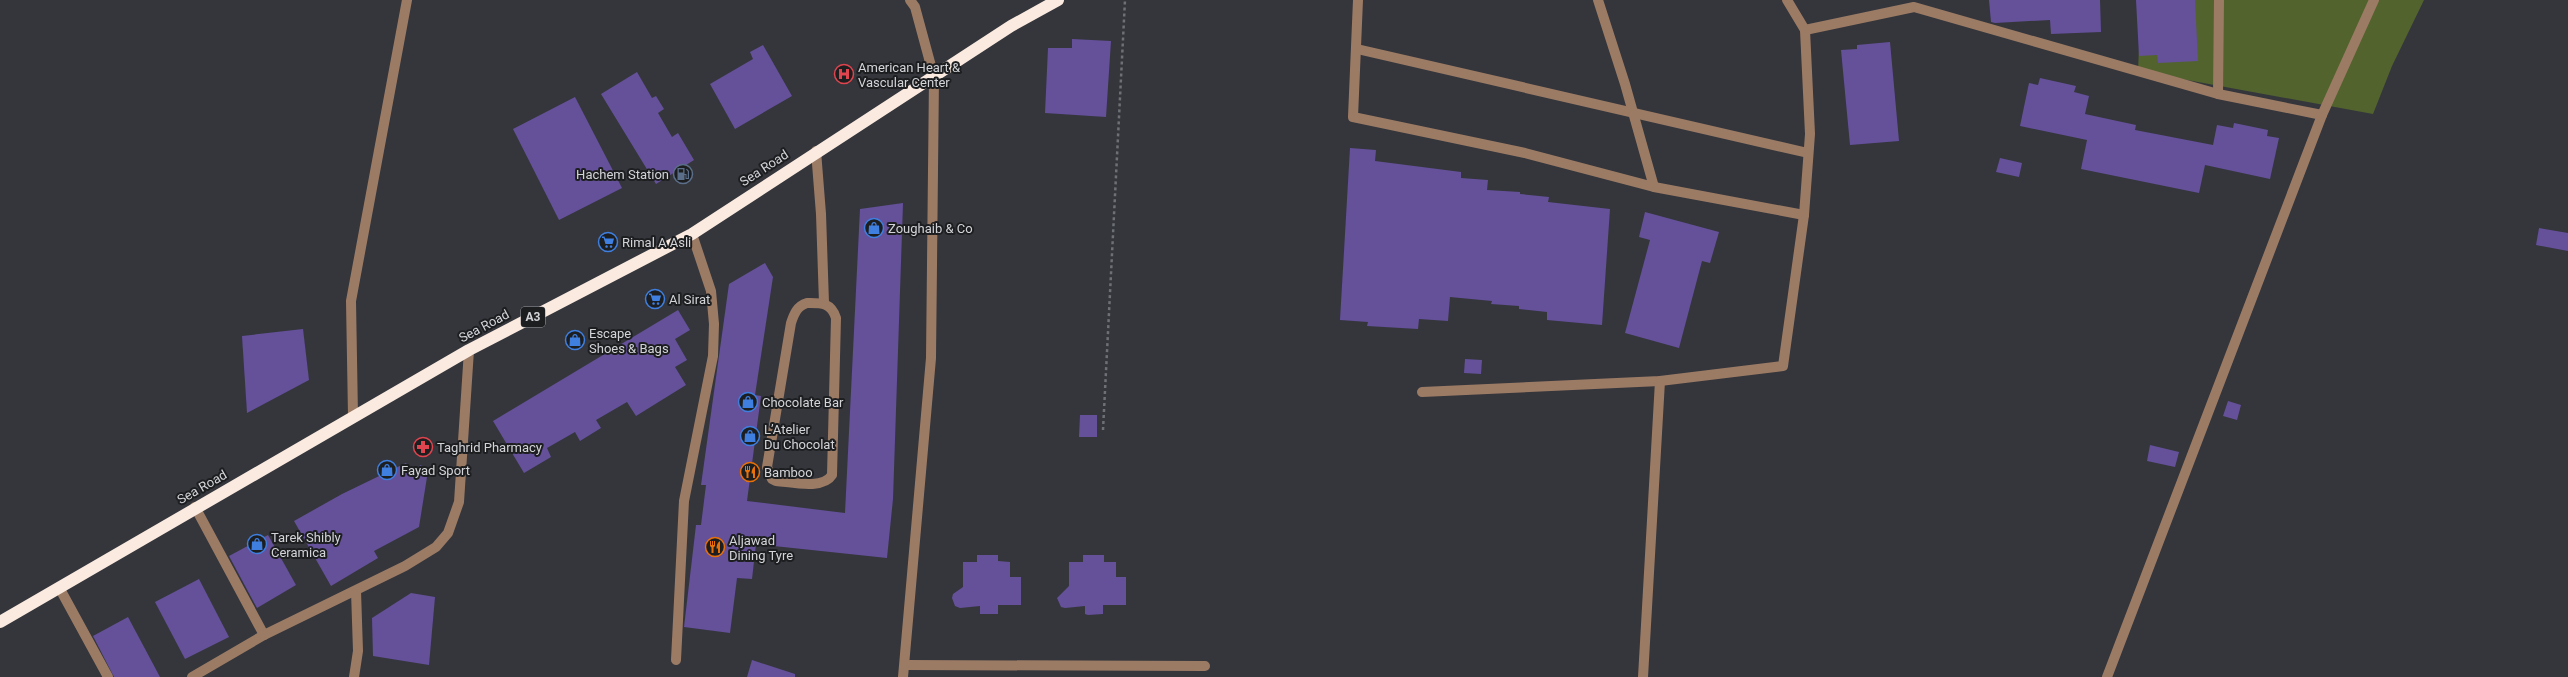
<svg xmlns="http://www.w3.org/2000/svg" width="2568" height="677" viewBox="0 0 2568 677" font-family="Roboto,sans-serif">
<rect width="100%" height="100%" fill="#34363c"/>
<polygon fill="#52632e" points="2141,0 2424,0 2392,66 2373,114 2138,71"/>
<g fill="#65509a">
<polygon points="1989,0 2100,0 2101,32 2051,34 2050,20 1995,23 1991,22"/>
<polygon points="2136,0 2195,0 2198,61 2158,63 2157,55 2139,56"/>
<polygon points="1072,39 1111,41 1106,117 1045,113 1048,48 1072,48"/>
<polygon points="1890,42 1899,141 1850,145 1841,50 1857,49 1857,45"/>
<polygon points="763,45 792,96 735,129 710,84 753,59 750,52"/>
<polygon points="637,72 652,98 656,96 664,109 658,113 672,137 678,133 694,160 656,184 601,94"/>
<polygon points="2040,78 2076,86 2074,92 2089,96 2085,114 2136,125 2135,130 2213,145 2217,125 2233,128 2234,123 2268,130 2267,136 2279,138 2270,179 2205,165 2199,193 2081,169 2087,140 2020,126 2029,83 2038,85"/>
<polygon points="575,97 622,188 559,220 513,129"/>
<polygon points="1350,148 1376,150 1375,161 1461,172 1461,178 1488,180 1487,190 1520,192 1520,194 1549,197 1548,202 1610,209 1602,325 1547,320 1547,312 1519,309 1519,306 1491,304 1492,301 1450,297 1448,321 1419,319 1418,329 1367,326 1368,322 1340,320"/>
<polygon points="2000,158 2022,163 2019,177 1996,172"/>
<polygon points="903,203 893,499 887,558 756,544 752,579 737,578 730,633 684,627 696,525 701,525 706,485 701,485 729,284 765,263 773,277 755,395 761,396 747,501 845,513 860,209"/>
<polygon points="1645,212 1719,232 1710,263 1702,261 1679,348 1625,333 1650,240 1639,237"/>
<polygon points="2539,228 2568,233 2568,251 2536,245"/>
<polygon points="678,310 690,330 675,339 687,360 675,367 686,385 636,416 627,402 596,420 601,428 580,441 575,432 547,448 551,457 524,473 493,421"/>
<polygon points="303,329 309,380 247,413 242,336"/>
<polygon points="1465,359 1482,360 1481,374 1464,373"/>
<polygon points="2228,401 2241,405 2237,420 2223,416"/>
<polygon points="1080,415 1097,415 1097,437 1079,437"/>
<polygon points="2150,445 2179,452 2175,467 2147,461"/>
<polygon points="406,463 411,471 421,465 427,477 419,527 374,551 378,558 331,586 294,521 342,494"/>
<polygon points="268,535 296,585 257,608 229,556"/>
<polygon points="977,555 998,555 998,561 1010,562 1010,577 1021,577 1021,605 998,605 998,614 980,614 980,606 960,608 955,606 952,598 953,594 963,587 963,562 977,562"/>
<polygon points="1083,555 1104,555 1104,562 1116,562 1116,577 1126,577 1126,605 1103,605 1103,614 1088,615 1085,614 1085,606 1065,608 1061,607 1057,598 1069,586 1069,562 1083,562"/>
<polygon points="199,579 229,637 185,659 155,602"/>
<polygon points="411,593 435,597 429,665 373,656 372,618"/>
<polygon points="128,617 160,677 114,677 93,636"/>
<polygon points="752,660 795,674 795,677 747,677"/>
</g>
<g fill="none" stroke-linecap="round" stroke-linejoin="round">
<polyline stroke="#6e7076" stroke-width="2.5" stroke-dasharray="3 3" stroke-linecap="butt" points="1103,430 1125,0"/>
<g stroke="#9c7b65" stroke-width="10">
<polyline points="1358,0 1353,117 1525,153 1654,187 1804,215"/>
<polyline points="1598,0 1625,84 1654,187"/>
<polyline points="1805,30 1914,7 2218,94 2322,115"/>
<polyline points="1357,49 1808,153"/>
<polyline points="2218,94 2219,0"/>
<polyline points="816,151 821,214 824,303"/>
<path d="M807 303C821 303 831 302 836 318L832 475C823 490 791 482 776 481L772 479 767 467 791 323C794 314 797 306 807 303Z"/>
<polyline points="1422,392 1660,381 1783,366 1804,215 1810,134 1805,30 1787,0"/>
<polyline points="353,416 351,301 407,0"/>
<polyline points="195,507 264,635"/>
<polyline points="60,589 108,677"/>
<polyline points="676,660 684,501 713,356 714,324 711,291 692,234"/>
<polyline points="905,665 1205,666"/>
<polyline points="192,677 264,635 405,566 436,547 448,533 459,502 469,350"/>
<polyline points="354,677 358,651 356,591"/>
<polyline points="903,677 931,358 934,77 915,7 910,0"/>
<polyline points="1643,677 1660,381"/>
<polyline points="2107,677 2322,115 2374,0"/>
</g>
<polyline stroke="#fbeadf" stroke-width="12" points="0,622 469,350 692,234 1011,26 1058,0"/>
</g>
<defs>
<g id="hospital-ring" transform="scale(1)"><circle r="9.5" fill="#1d1e20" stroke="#e0444e" stroke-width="1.5"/><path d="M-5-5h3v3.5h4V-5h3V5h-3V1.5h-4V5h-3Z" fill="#e0444e"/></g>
<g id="fuel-ring" transform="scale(1)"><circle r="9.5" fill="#1d1e20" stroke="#5c6f8a" stroke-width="1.5"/><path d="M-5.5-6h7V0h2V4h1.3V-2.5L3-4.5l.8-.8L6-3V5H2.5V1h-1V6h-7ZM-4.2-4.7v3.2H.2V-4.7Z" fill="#5c6f8a"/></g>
<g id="shop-ring" transform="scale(1)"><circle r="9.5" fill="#1d1e20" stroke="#3f7fe0" stroke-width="1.5"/><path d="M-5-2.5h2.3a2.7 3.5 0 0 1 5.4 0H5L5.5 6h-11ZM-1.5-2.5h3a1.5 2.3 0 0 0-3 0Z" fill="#3f7fe0"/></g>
<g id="supermarket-ring" transform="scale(1)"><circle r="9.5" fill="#1d1e20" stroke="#3f7fe0" stroke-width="1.5"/><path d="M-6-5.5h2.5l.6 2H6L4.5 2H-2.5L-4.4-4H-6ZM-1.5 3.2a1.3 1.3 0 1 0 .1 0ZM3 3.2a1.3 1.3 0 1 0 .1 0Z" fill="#3f7fe0"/></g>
<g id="pharmacy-ring" transform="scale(1)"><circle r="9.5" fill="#1d1e20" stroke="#e0444e" stroke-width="1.5"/><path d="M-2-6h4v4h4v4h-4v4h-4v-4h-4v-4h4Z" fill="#e0444e"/></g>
<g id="restaurant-ring" transform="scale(1)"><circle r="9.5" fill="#1d1e20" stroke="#e8710a" stroke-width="1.5"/><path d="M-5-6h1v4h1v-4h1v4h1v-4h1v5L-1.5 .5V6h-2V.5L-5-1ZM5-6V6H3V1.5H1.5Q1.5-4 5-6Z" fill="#e8710a"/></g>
</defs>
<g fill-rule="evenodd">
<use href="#hospital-ring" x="844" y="74"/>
<use href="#fuel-ring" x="683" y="174"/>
<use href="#shop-ring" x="874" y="228"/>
<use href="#supermarket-ring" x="608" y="242"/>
<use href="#supermarket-ring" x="655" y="299"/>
<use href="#shop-ring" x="575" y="340"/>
<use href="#shop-ring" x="748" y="402"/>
<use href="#shop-ring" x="750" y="436"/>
<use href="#pharmacy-ring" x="423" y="447"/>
<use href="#shop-ring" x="387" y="470"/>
<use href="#restaurant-ring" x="750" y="472"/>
<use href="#shop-ring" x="257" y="544"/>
<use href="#restaurant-ring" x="715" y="547"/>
</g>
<g text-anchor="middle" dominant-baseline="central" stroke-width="4" stroke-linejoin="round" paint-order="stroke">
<rect fill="#1d1e20" stroke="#9c9da1" stroke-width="1" x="521" y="307" width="24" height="20" rx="3"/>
<g font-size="12" font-weight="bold" fill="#d2d4d8">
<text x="533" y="317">A3</text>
</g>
<g font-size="13" fill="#d2d4d8" stroke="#1d1e20" text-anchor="start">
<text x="858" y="67">American Heart &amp;<tspan x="858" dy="15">Vascular Center</tspan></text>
<text x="669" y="174" text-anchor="end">Hachem Station</text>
<text x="888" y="228">Zoughaib &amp; Co</text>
<text x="622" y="242">Rimal A Asli</text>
<text x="669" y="299">Al Sirat</text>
<text x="589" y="333">Escape<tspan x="589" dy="15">Shoes &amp; Bags</tspan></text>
<text x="762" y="402">Chocolate Bar</text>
<text x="764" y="429">L’Atelier<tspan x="764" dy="15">Du Chocolat</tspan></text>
<text x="437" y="447">Taghrid Pharmacy</text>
<text x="401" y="470">Fayad Sport</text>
<text x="764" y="472">Bamboo</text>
<text x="271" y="537">Tarek Shibly<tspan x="271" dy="15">Ceramica</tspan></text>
<text x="729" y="540">Aljawad<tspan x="729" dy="15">Dining Tyre</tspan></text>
</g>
<g font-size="13" fill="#d2d4d8" stroke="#1d1e20">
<text transform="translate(764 168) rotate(-33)">Sea Road</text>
<text transform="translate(484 326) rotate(-28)">Sea Road</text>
<text transform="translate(202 487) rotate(-30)">Sea Road</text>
</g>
</g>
</svg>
